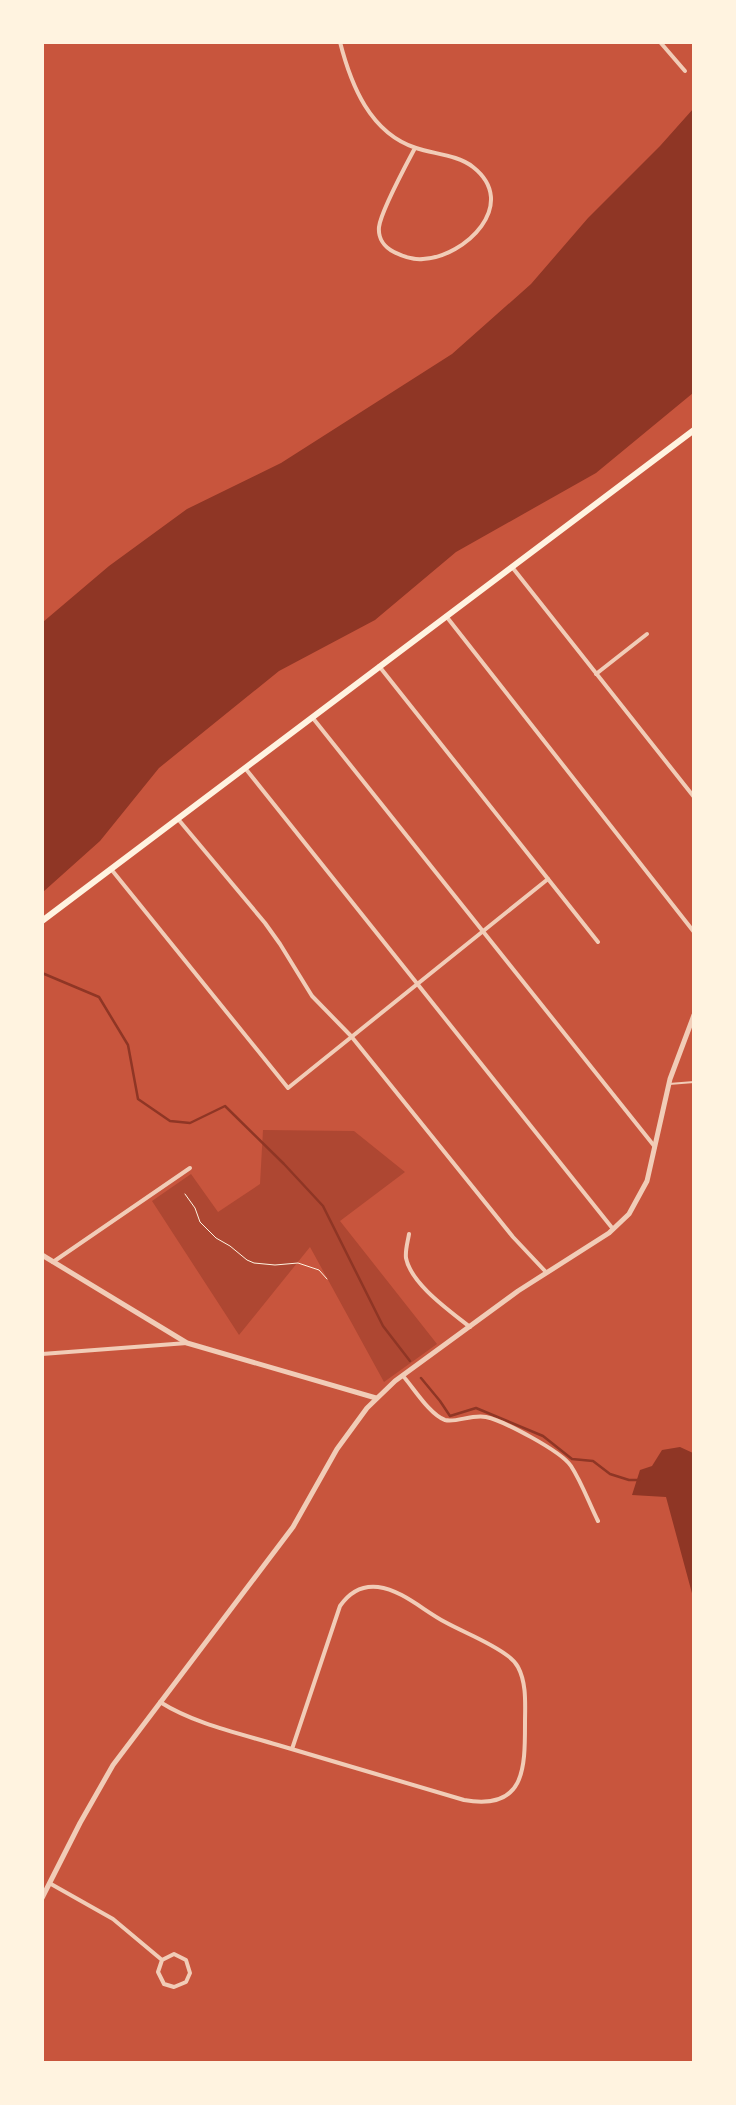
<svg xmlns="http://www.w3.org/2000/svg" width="736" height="2105" viewBox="0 0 736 2105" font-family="Lato,sans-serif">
<rect width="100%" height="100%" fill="#c8553d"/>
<polygon fill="#ae4732" points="263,1130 354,1131 405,1172 340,1221 437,1344 384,1382 310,1247 239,1335 152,1201 191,1174 218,1212 260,1184"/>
<g fill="#8f3625">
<polygon points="693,109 693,393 596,473 456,552 375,620 279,671 159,768 100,841 43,892 43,622 109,566 187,509 281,463 452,354 531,284 588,218 660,146"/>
<polygon points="680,1447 693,1453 693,1597 666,1497 632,1495 640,1470 652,1466 662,1450"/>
</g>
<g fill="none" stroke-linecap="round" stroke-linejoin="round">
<g stroke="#8f3625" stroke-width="2.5">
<polyline points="42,973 99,997 128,1045 138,1099 170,1121 190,1123 225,1106 284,1164 323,1206 383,1326 410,1361"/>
<polyline points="421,1378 440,1401 450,1416 476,1408 543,1436 572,1459 593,1461 610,1474 629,1480 639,1480"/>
</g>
<polyline stroke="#fff3e0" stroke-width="1" points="185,1194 195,1208 200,1222 216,1238 230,1246 247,1260 254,1263 275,1265 298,1263 319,1270 327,1279"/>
<polyline stroke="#f1ccb7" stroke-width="2" points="669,1084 694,1082"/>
<g stroke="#f1ccb7" stroke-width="4">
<path d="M340 42C351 85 370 133 416 148 434 154 458 155 473 167 520 204 465 257 423 259 413 260 402 256 394 252 384 247 378 238 379 227 381 211 406 165 415 148"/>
<polyline points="660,42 685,71"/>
<polyline points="512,567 694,797"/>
<polyline points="446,616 694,932"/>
<polyline points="379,666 598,942"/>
<polyline points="596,674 647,634"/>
<polyline points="312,717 655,1147"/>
<polyline points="245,768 613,1229"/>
<polyline points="178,819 265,923 280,944 312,996 351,1036 513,1237 546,1272"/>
<polyline points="111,869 288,1088 548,879"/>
<path d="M409 1234C408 1241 405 1250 406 1258 411 1284 450 1311 470 1327"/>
<polyline points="53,1262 190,1168"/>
<polyline points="42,1354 187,1343"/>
<path d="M403 1376C413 1387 430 1415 445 1420 456 1423 472 1414 486 1417 504 1421 561 1451 571 1466 582 1483 589 1503 598 1521"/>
<path d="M160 1702C195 1724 238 1733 278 1745 340 1763 402 1782 464 1800 525 1811 525 1769 525 1723 525 1705 527 1684 518 1667 516 1663 512 1659 508 1656 490 1642 465 1633 445 1622 424 1611 402 1590 378 1587 361 1585 349 1593 340 1606L292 1749"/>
<polyline points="51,1884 113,1919 162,1960 158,1972 164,1984 174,1987 186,1982 190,1973 186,1960 174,1954 162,1960"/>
</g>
<g stroke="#f1ccb7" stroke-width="5">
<polyline points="42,1255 187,1343 376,1398"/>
<polyline points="42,1898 80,1823 113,1765 293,1527 337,1449 367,1408 395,1381 518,1291 609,1233 629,1214 647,1181 670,1079 694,1015"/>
</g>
<polyline stroke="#fff3e0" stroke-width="6" points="42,921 694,430"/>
</g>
<rect width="736" height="2105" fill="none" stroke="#fff3e0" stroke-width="88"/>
</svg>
